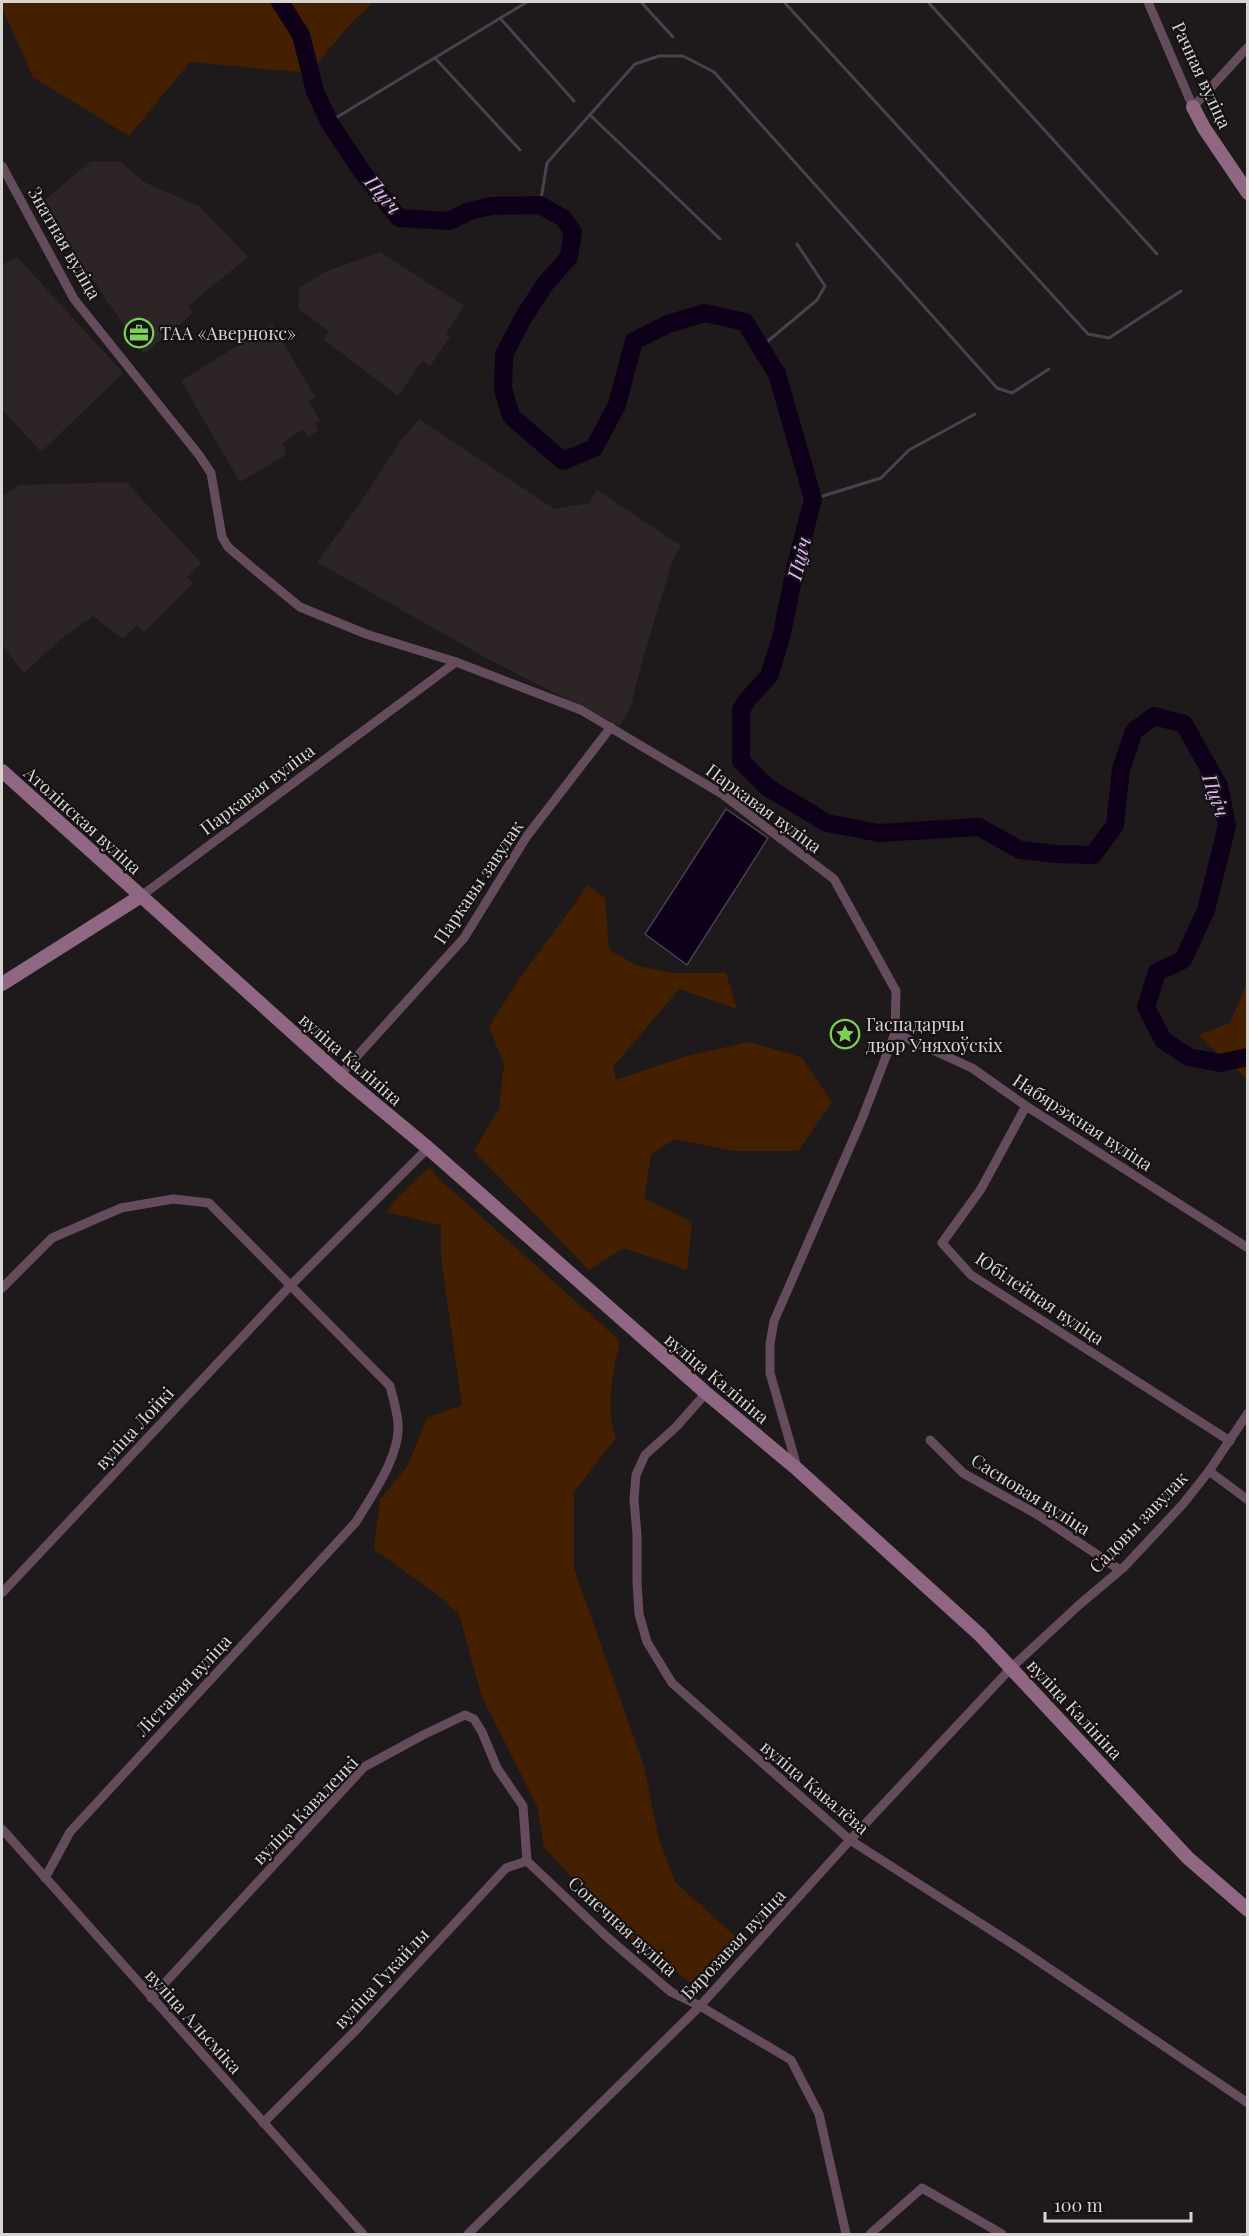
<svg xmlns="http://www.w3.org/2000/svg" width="1249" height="2236" viewBox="0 0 1249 2236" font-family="'Playfair Display',serif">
<rect width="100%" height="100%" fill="#1e1a1b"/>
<g fill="#2d2426">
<polygon points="91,161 121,162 144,182 199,206 248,257 188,306 193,313 144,354 40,204"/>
<polygon points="380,252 464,306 446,334 450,337 430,366 422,361 398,396 323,339 329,331 299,309 299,288 327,271"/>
<polygon points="17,257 123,373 41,452 2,409 2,265"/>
<polygon points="272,324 315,397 309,402 320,420 315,423 319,430 308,437 303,429 283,443 286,455 240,482 181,381"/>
<polygon points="419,419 554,509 589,503 597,490 681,546 673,559 641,665 631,705 620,726 488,659 317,562 361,502 399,443"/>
<polygon points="126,482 201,563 187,577 193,583 144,632 137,625 123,639 93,616 62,638 24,673 2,645 2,496 19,485"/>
</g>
<g fill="#452000">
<polygon points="2,2 374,2 352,22 309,73 190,62 129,136 33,77 2,8"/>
<polygon points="588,885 605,898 609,950 638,966 671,973 726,973 737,1009 679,989 613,1067 616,1080 687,1056 749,1042 801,1057 832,1102 798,1151 734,1151 674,1139 651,1155 644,1198 692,1222 687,1270 624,1248 589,1270 474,1151 499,1109 504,1065 489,1027 516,984"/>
<polygon points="1247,982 1248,1079 1247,1079 1198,1035 1230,1023"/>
<path d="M430 1167 439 1179 620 1341C613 1368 605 1412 616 1438L574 1492V1569L644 1766 658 1836 675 1882 739 1940 691 1983 622 1933 544 1847 537 1806 482 1697 459 1614 435 1593 374 1549 380 1500 408 1465 427 1418 462 1405 441 1257V1225L386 1212 398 1197Z"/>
</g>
<polygon fill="#0d0018" stroke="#4a4050" stroke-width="1.5" points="726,809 768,838 687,965 645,934"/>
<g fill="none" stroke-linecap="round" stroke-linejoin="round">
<g stroke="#4a4050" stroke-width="3">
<polyline points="641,2 673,37"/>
<polyline points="784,2 1088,334 1109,338 1181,291"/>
<polyline points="928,2 1157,254"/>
<polyline points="500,18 574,101"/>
<polyline points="435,58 520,150"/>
<polyline points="590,115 720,239"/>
<polyline points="329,122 527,2"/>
<polyline points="540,205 547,163 635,64 659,56 683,56 714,72 997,388 1012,393 1049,369"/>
<polyline points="762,346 817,300 825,286 797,244"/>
<polyline points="813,499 881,478 909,450 975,414"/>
</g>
<polyline stroke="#0d0018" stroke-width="18" points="280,2 301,35 315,91 329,122 363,173 399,218 449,221 470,211 491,206 540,205 563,218 573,232 569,257 546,283 523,318 504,355 503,389 511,416 563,461 594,448 617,405 634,341 668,324 705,313 745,322 777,374 813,499 795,569 781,638 769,676 747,700 741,710 741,761 767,787 827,823 879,833 979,827 1020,850 1057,854 1093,855 1115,825 1121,769 1134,731 1154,716 1184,724 1219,786 1227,826 1206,910 1183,960 1157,972 1146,1007 1163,1040 1189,1057 1220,1063 1248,1057"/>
<g stroke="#654c5d" stroke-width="9">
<polyline points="1148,2 1193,107 1248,47"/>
<polyline points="2,166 74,299 199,455 211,473 222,537 228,547 255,570 300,607 366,634 456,662 581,710 722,794 834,879 896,991 895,1033 862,1119 774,1321 770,1344 770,1373 797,1467"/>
<polyline points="141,896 456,662"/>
<polyline points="895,1033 972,1068 1026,1106 1248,1248"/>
<polyline points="340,1075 464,938 527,836 611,727"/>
<polyline points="1026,1106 981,1189 942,1243 971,1275 1230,1441"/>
<path d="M2 1288 52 1238 121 1208 173 1199 209 1203 390 1386C393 1398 397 1411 398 1423 401 1455 372 1495 356 1522L70 1832 45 1878"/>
<polyline points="706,1393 676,1427 645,1455 636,1475 634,1499 637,1535 637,1583 639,1614 647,1642 672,1683 850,1840 1022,1950 1248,2103"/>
<polyline points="930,1440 963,1473 1038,1515 1120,1570"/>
<polyline points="1209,1471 1248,1500"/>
<polyline points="2,1593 291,1285 428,1148"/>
<polyline points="2,1829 363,2234"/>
<polyline points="527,1861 608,1938 671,1992 700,2006 791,2060 819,2114 846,2234"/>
<polyline points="151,1998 364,1767 423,1735 465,1715 474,1719 482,1732 497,1768 523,1806 527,1861"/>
<polyline points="263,2123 358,2028 506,1868 527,1861"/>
<polyline points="468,2234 700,2006 850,1840 1012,1667 1079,1605 1124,1567 1183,1504 1209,1471 1248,1413"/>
<polyline points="870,2234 922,2188 1002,2234"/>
</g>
<g stroke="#8f6782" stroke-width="14">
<polyline points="1193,107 1204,128 1248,193"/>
<polyline points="2,771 340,1075 428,1148 706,1393 797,1469 980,1635 1188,1858 1248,1910"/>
<polyline points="2,984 141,896"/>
</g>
</g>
<defs>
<g id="office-ring" transform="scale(1.5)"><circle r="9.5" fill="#151112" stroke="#7dd154" stroke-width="1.5"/><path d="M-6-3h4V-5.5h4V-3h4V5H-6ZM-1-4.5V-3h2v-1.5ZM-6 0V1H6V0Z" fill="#7dd154"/></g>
<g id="sight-ring" transform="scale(1.5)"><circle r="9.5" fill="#151112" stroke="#7dd154" stroke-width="1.5"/><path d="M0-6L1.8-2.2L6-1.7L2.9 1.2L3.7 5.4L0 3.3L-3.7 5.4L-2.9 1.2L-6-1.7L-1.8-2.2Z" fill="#7dd154"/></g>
</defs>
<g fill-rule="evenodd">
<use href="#office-ring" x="139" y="333"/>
<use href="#sight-ring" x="845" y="1034"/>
</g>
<g text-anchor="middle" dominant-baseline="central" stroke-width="4.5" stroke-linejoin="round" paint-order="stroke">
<g font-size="18" fill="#d7d4d4" stroke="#151112">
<text transform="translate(1202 75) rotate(65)">Рачная вуліца</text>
<text transform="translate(65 243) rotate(60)">Знатная вуліца</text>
<text transform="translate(257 789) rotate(-37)">Паркавая вуліца</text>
<text transform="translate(764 808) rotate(36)">Паркавая вуліца</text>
<text transform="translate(83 820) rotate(42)">Атолінская вуліца</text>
<text transform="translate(478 882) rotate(-56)">Паркавы завулак</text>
<text transform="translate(351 1059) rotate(41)">вуліца Калініна</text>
<text transform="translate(1083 1122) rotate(33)">Набярэжная вуліца</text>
<text transform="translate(1040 1298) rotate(34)">Юбілейная вуліца</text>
<text transform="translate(717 1378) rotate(40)">вуліца Калініна</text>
<text transform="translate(134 1428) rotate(-47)">вуліца Лойкі</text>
<text transform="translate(1031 1494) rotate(32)">Сасновая вуліца</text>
<text transform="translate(1138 1522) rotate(-46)">Садовы завулак</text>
<text transform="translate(183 1685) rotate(-47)">Ліставая вуліца</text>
<text transform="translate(1075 1709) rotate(47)">вуліца Калініна</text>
<text transform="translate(815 1787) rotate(40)">вуліца Кавалёва</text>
<text transform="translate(305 1810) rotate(-46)">вуліца Каваленкі</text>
<text transform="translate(623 1926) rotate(42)">Сонечная вуліца</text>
<text transform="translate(733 1944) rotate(-47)">Бярозавая вуліца</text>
<text transform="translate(381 1978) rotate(-47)">вуліца Гукайлы</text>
<text transform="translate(194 2021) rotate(48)">вуліца Альсміка</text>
</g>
<g font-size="18" fill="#d7d4d4" stroke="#151112" text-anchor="start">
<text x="160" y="333">ТАА «Авернокс»</text>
<text x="866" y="1024">Гаспадарчы<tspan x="866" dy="21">двор Уняхоўскіх</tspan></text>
</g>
<g font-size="20" font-style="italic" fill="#dfb7f8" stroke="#151112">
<text transform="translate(384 194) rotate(50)">Пціч</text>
<text transform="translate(798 558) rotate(-76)">Пціч</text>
<text transform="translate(1217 795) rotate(71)">Пціч</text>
</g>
</g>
<rect width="1249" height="2236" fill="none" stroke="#d7d4d4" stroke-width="6"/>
<path d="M1045 2212v9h146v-9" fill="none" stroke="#d7d4d4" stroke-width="3"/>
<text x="1054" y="2212" font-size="18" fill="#d7d4d4" stroke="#151112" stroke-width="4.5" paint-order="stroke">100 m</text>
</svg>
